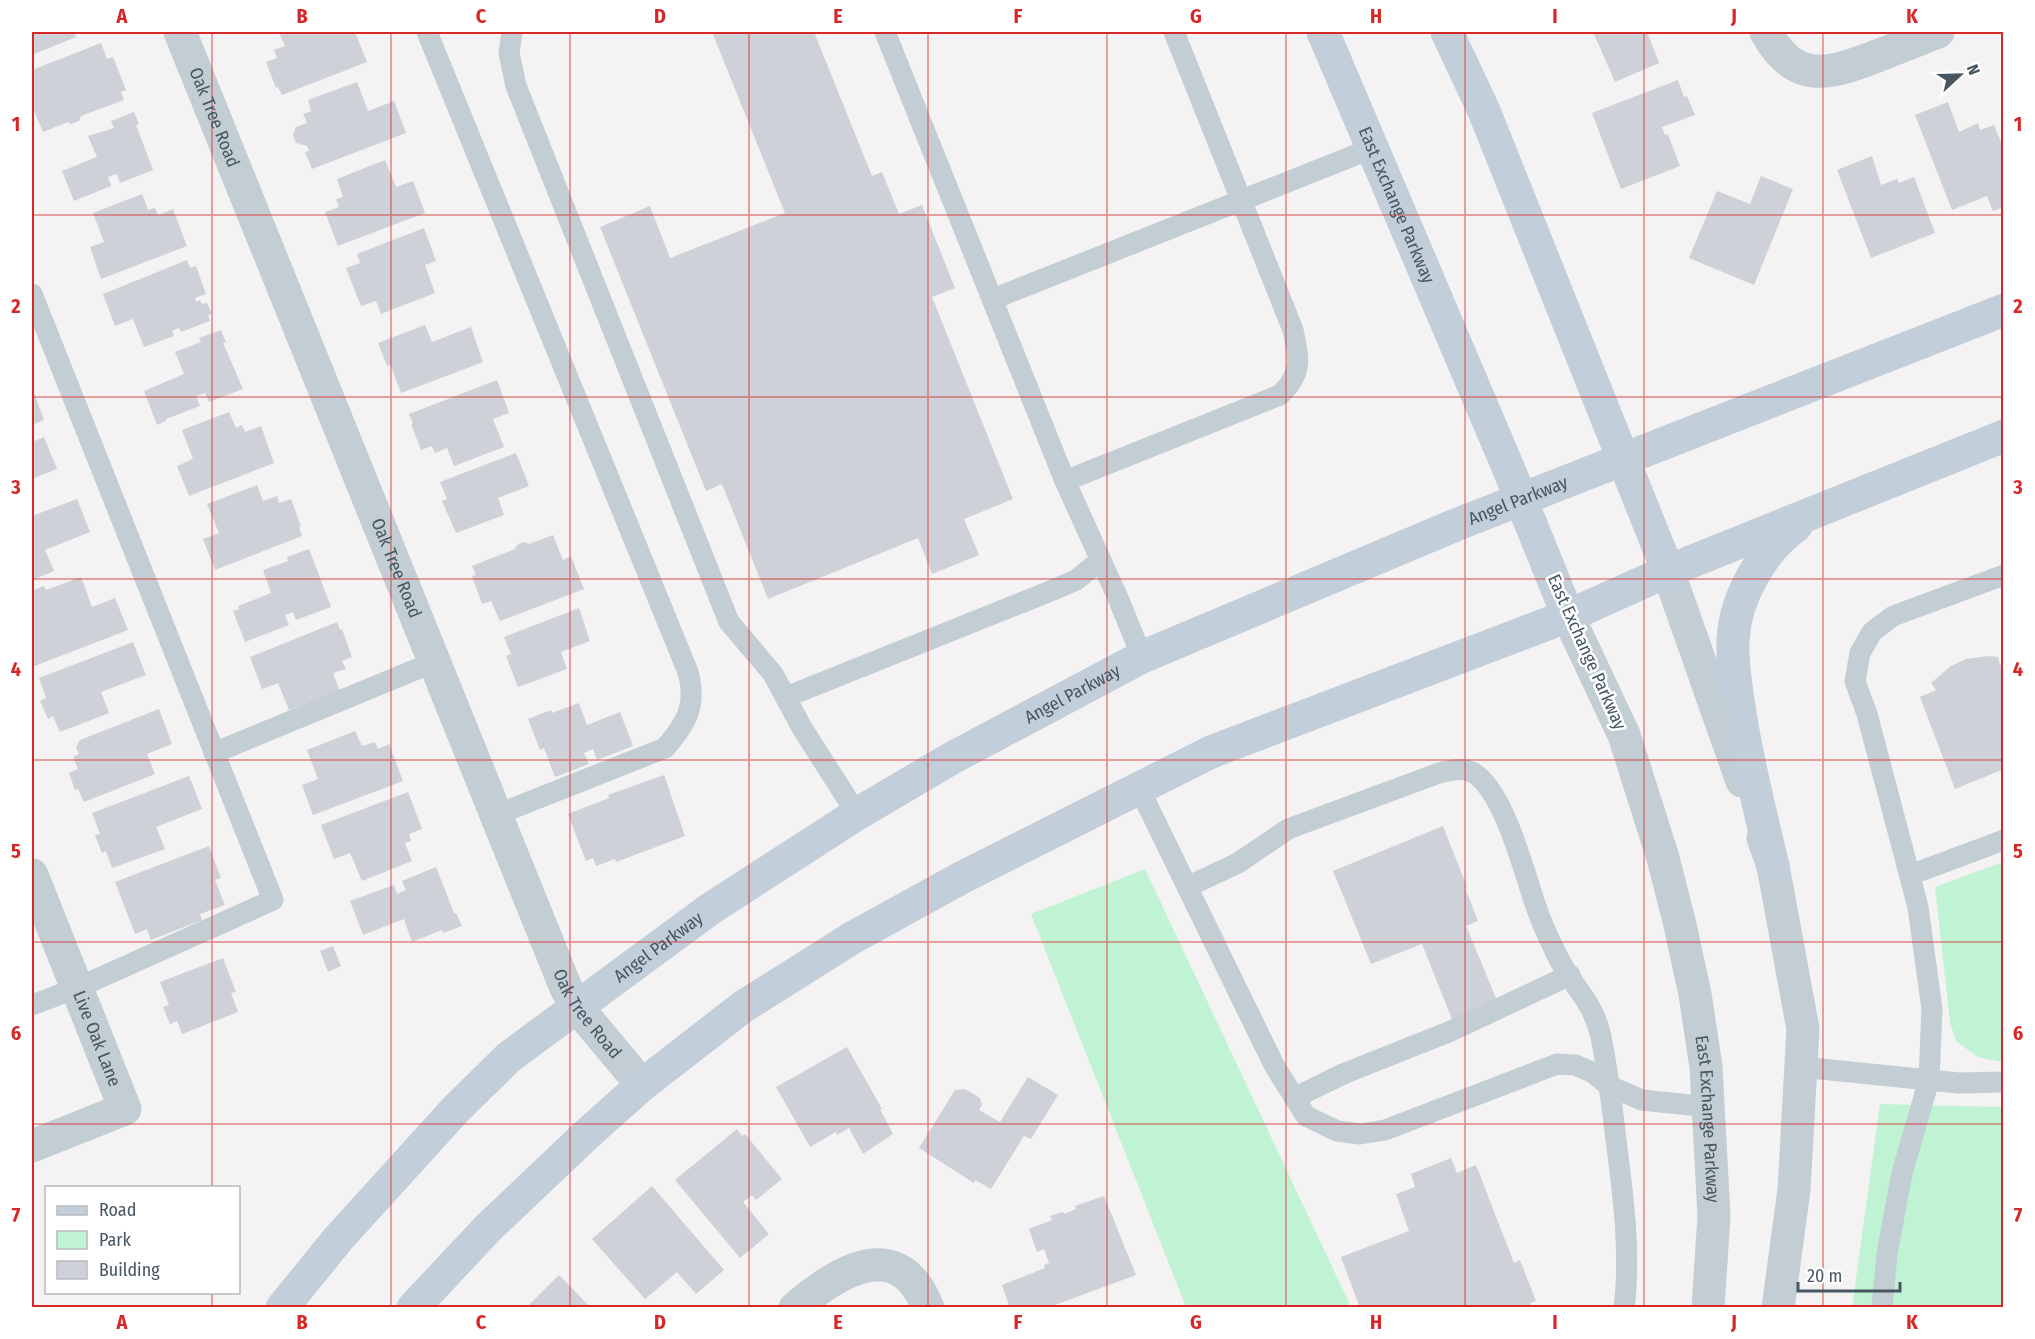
<svg xmlns="http://www.w3.org/2000/svg" width="2035" height="1339" viewBox="0 0 2035 1339" font-family="'Fira Sans Condensed',sans-serif">
<rect width="100%" height="100%" fill="#f4f2f2"/>
<g fill="#c0f3d3">
<polygon points="2003,862 2004,1061 2001,1062 1978,1057 1956,1041 1950,1022 1935,887"/>
<polygon points="1145,869 1351,1307 1186,1307 1031,914"/>
<polygon points="1880,1104 2003,1107 2003,1307 1852,1308"/>
</g>
<g fill="#ced1d7">
<polygon points="32,32 74,32 76,37 32,55"/>
<polygon points="279,32 355,32 367,62 282,95 278,87 276,88 266,62 277,58 274,50 285,46"/>
<polygon points="712,32 814,32 872,176 882,172 899,214 922,205 955,288 932,297 1013,499 964,519 979,555 932,574 918,538 768,599 722,484 706,491 600,227 650,206 670,258 785,213"/>
<polygon points="1593,32 1647,32 1659,63 1615,82"/>
<polygon points="101,43 107,59 113,57 126,90 121,92 124,100 81,116 79,121 71,124 68,122 43,132 32,106 32,70"/>
<polygon points="1678,80 1684,97 1687,96 1695,115 1662,127 1665,135 1668,134 1680,166 1621,189 1592,113"/>
<polygon points="357,82 368,111 394,101 406,133 312,169 305,152 309,151 307,146 296,143 293,135 296,127 307,123 303,114 311,111 308,100"/>
<polygon points="1948,102 1959,132 1978,123 1980,130 1994,125 2004,150 2004,207 1993,211 1987,196 1952,210 1915,115"/>
<polygon points="134,112 139,124 136,125 153,170 120,183 117,174 108,177 111,186 74,201 62,171 97,157 88,136 114,128 111,121"/>
<polygon points="1872,156 1881,185 1897,179 1899,183 1914,177 1935,233 1871,258 1837,170"/>
<polygon points="385,160 396,187 413,181 425,213 338,246 325,212 339,207 336,199 343,197 337,179"/>
<polygon points="1761,176 1793,189 1754,285 1689,258 1717,191 1750,204"/>
<polygon points="142,194 148,210 155,208 158,215 173,209 187,246 101,279 90,247 104,242 93,213"/>
<polygon points="424,228 436,261 425,265 435,293 381,314 376,301 361,306 346,268 360,263 357,254"/>
<polygon points="187,260 190,268 196,266 206,294 195,298 196,302 200,300 202,304 207,303 212,314 208,315 210,321 181,332 179,328 172,331 174,336 144,347 133,319 115,326 103,294"/>
<polygon points="425,325 432,342 471,327 483,362 401,393 390,364 387,366 378,343"/>
<polygon points="221,330 226,342 223,343 243,389 209,402 205,393 196,396 200,406 166,419 166,421 157,425 144,391 184,374 175,352 201,342 199,338"/>
<polygon points="497,380 509,413 493,419 504,447 454,466 447,448 435,453 432,446 421,450 411,424 413,423 409,414"/>
<polygon points="32,387 44,420 32,425"/>
<polygon points="229,412 236,428 242,425 245,432 261,426 274,463 189,496 177,466 193,459 182,430"/>
<polygon points="44,437 57,469 32,479 32,442"/>
<polygon points="516,453 529,486 498,498 504,515 456,533 442,501 447,499 440,482"/>
<polygon points="257,485 263,501 277,496 279,503 291,499 301,526 299,527 302,536 215,570 203,539 219,533 207,504"/>
<polygon points="77,499 90,532 45,550 54,571 32,580 32,516"/>
<polygon points="553,535 563,560 571,556 584,589 500,621 491,601 482,604 472,576 476,575 472,566 515,549 517,545 524,542 529,544"/>
<polygon points="309,549 331,607 296,620 293,612 285,615 289,625 245,642 233,611 239,609 238,606 271,593 263,570 288,561 287,557"/>
<polygon points="81,577 92,607 115,598 128,630 32,667 32,591 44,586 46,590"/>
<polygon points="579,608 590,641 561,652 567,669 518,687 506,656 511,654 504,637"/>
<polygon points="337,622 340,630 342,629 352,657 342,661 346,669 333,673 340,691 289,710 278,683 262,689 250,657"/>
<polygon points="133,642 146,675 101,692 109,713 60,732 53,716 48,719 40,701 46,698 39,678"/>
<polygon points="1989,656 1998,657 2000,665 2004,664 2004,769 1955,789 1920,697 1936,690 1931,683 1951,666 1966,659"/>
<polygon points="579,703 587,725 620,712 633,746 597,760 593,749 584,753 589,764 555,777 544,748 540,750 528,719 551,710 552,713"/>
<polygon points="159,709 172,744 147,754 155,774 84,802 78,789 75,790 69,773 78,769 73,757 79,754 76,747 80,740"/>
<polygon points="355,731 362,746 375,742 378,749 389,744 403,781 313,815 302,785 318,779 307,750"/>
<polygon points="664,775 685,836 616,862 615,859 596,866 593,858 586,861 568,814 609,798 608,795"/>
<polygon points="189,776 202,809 156,827 165,849 112,868 106,851 102,853 95,835 100,834 92,813"/>
<polygon points="408,792 422,829 409,834 411,841 405,843 412,861 362,881 350,853 334,859 321,825"/>
<polygon points="1443,826 1467,887 1465,888 1478,921 1466,926 1498,1003 1453,1022 1422,944 1371,964 1333,871"/>
<polygon points="209,846 221,878 215,880 225,905 200,914 202,920 151,940 147,929 135,934 115,882"/>
<polygon points="436,867 454,913 456,913 462,926 443,933 442,930 412,942 404,919 363,935 350,901 394,885 397,894 406,890 402,881"/>
<polygon points="333,946 341,966 328,972 320,951"/>
<polygon points="223,958 236,992 231,993 238,1012 182,1034 177,1021 170,1024 163,1007 169,1005 160,982"/>
<polygon points="847,1047 882,1109 880,1109 893,1134 863,1154 849,1128 837,1135 836,1132 810,1147 776,1087"/>
<polygon points="1028,1077 1058,1095 1031,1139 1024,1136 991,1189 975,1180 974,1183 919,1148 955,1090 965,1089 980,1098 982,1105 979,1110 1000,1122"/>
<polygon points="737,1129 742,1136 745,1134 782,1179 756,1200 752,1195 743,1202 769,1234 740,1258 675,1180"/>
<polygon points="1451,1158 1457,1173 1476,1165 1514,1263 1520,1260 1536,1301 1530,1303 1532,1308 1360,1308 1341,1257 1409,1231 1396,1194 1415,1187 1411,1174"/>
<polygon points="652,1186 724,1270 696,1294 677,1272 645,1299 592,1239"/>
<polygon points="1104,1196 1136,1275 1047,1308 1010,1308 1002,1285 1045,1268 1044,1265 1049,1263 1044,1249 1037,1252 1029,1229 1052,1220 1050,1216 1063,1212 1064,1214 1076,1209 1075,1206"/>
<polygon points="559,1275 591,1308 526,1308"/>
</g>
<g fill="none" stroke-linecap="round" stroke-linejoin="round">
<g stroke="#c2cdd4" stroke-width="21">
<path d="M427 32 688 672C697 705 687 723 665 748L496 815"/>
<polyline points="512,32 509,53 516,86 729,622 773,674 802,728 857,814"/>
<polyline points="885,32 1065,481 1118,598 1142,657"/>
<polyline points="32,294 273,900 77,988 32,1005"/>
<polyline points="993,299 1373,148"/>
<path d="M1065 481 1280 395C1303 373 1299 359 1293 330L1174 32"/>
<polyline points="786,697 1053,590 1076,580 1101,560"/>
<polyline points="214,753 434,662"/>
<polyline points="1139,788 1274,1065 1306,1116 1337,1131 1360,1134 1385,1130 1557,1064 1575,1065 1592,1072 1609,1086 1642,1100 1709,1107"/>
<polyline points="1910,875 2004,840"/>
<path d="M1187 887 1238 863 1288 829 1439 773C1452 770 1466 766 1478 776 1508 802 1524 874 1538 912 1543 927 1551 943 1558 957 1573 988 1593 1000 1601 1037 1608 1071 1612 1106 1616 1140 1623 1194 1631 1254 1624 1308"/>
<polyline points="1801,1067 1959,1083 2004,1082"/>
<polyline points="1294,1098 1343,1074 1451,1031 1570,975"/>
<polyline points="1882,1308 1887,1254 1902,1173 1929,1080 1932,1009 1918,907 1867,714 1855,681 1860,653 1872,632 1893,616 2004,575"/>
</g>
<g stroke="#c2cdd4" stroke-width="33">
<path id="s1" d="M180 32 566 988 576 1006 642 1085"/>
<path d="M1766 32C1795 85 1828 75 1877 56 1898 48 1918 40 1938 32"/>
<path id="s2" d="M32 875 125 1109 32 1146"/>
<path d="M795 1308C838 1271 899 1233 928 1308"/>
</g>
<g stroke="#c2cdd4" stroke-width="33">
<polyline points="1668,571 1742,781"/>
<path id="s3" d="M1568 616 1624 735 1663 858 1680 925 1695 994 1706 1067 1714 1216 1708 1308"/>
<polyline points="1763,838 1773,866 1803,1029 1794,1190 1778,1308"/>
</g>
<g stroke="#c2ced9" stroke-width="33">
<path id="s4" d="M1323 32 1510 472 1568 616"/>
<polyline points="1447,32 1484,111 1668,571"/>
<path d="M1773 866C1761 815 1748 765 1740 713 1736 689 1732 664 1733 640 1735 598 1762 550 1796 526"/>
<path id="s5" d="M282 1308 338 1239 456 1109 509 1057 710 909 857 814 952 758 1142 657 1458 524 2004 310"/>
<polyline points="413,1308 488,1228 586,1135 642,1085 744,1006 852,938 961,878 1211,752 1568,616 1668,571 2004,436"/>
</g>
</g>
<path fill="none" stroke="#d62828" stroke-width="1.5" stroke-opacity="0.55" d="M212 32V1188M391 32V1308M570 32V1308M749 32V1308M928 32V1308M1107 32V1308M1286 32V1308M1465 32V1308M1644 32V1308M1823 32V1308M32 215H2004M32 397H2004M32 579H2004M32 760H2004M32 942H2004M32 1124H2004M212 1292V1308"/>
<g text-anchor="middle" dominant-baseline="central" stroke-width="5" stroke-linejoin="round" paint-order="stroke">
<g font-size="18" fill="#485661" stroke="#fff">
<text stroke="none"><textPath href="#s1" startOffset="92">Oak Tree Road</textPath></text>
<text stroke="none"><textPath href="#s4" startOffset="188">East Exchange Parkway</textPath></text>
<text stroke="none"><textPath href="#s5" startOffset="1496">Angel Parkway</textPath></text>
<text stroke="none"><textPath href="#s1" startOffset="578">Oak Tree Road</textPath></text>
<text transform="translate(1587 652) rotate(66)">East Exchange Parkway</text>
<text stroke="none"><textPath href="#s5" startOffset="1010">Angel Parkway</textPath></text>
<text stroke="none"><textPath href="#s5" startOffset="524">Angel Parkway</textPath></text>
<text stroke="none"><textPath href="#s1" startOffset="1064">Oak Tree Road</textPath></text>
<text stroke="none"><textPath href="#s2" startOffset="176">Live Oak Lane</textPath></text>
<text stroke="none"><textPath href="#s3" startOffset="526">East Exchange Parkway</textPath></text>
</g>
</g>
<rect width="2035" height="1339" fill="none" stroke="#ffffff" stroke-width="66"/>
<rect x="45" y="1186" width="195" height="108" fill="#ffffff" stroke="#b6bbc0" stroke-width="1.5"/>
<rect x="57" y="1206" width="30" height="9" fill="#c2ced9" stroke="#b6bbc0" stroke-width="1.5"/>
<text x="99" y="1216" font-size="18" fill="#485661">Road</text>
<rect x="57" y="1231" width="30" height="18" fill="#c0f3d3" stroke="#b6bbc0" stroke-width="1.5"/>
<text x="99" y="1246" font-size="18" fill="#485661">Park</text>
<rect x="57" y="1261" width="30" height="18" fill="#ced1d7" stroke="#b6bbc0" stroke-width="1.5"/>
<text x="99" y="1276" font-size="18" fill="#485661">Building</text>
<g transform="translate(1960 75) rotate(68)" stroke="#ffffff" stroke-width="4.5" paint-order="stroke">
<path d="M0-4.5L10 22L0 15L-10 22Z" fill="#485661"/>
<text y="-9" font-size="16" font-weight="bold" text-anchor="middle" fill="#485661">N</text>
</g>
<path d="M1798 1282v9h102v-9" fill="none" stroke="#485661" stroke-width="3"/>
<text x="1807" y="1282" font-size="18" fill="#485661" stroke="#ffffff" stroke-width="4.5" paint-order="stroke">20 m</text>
<rect x="33" y="33" width="1969" height="1273" fill="none" stroke="#d62828" stroke-width="2"/>
<g font-size="20" text-anchor="middle" font-weight="bold" fill="#d62828">
<text x="122" y="23">A</text>
<text x="302" y="23">B</text>
<text x="481" y="23">C</text>
<text x="660" y="23">D</text>
<text x="838" y="23">E</text>
<text x="1018" y="23">F</text>
<text x="1196" y="23">G</text>
<text x="1376" y="23">H</text>
<text x="1555" y="23">I</text>
<text x="1734" y="23">J</text>
<text x="1912" y="23">K</text>
<text x="16" y="131">1</text>
<text x="2018" y="131">1</text>
<text x="16" y="313">2</text>
<text x="2018" y="313">2</text>
<text x="16" y="494">3</text>
<text x="2018" y="494">3</text>
<text x="16" y="676">4</text>
<text x="2018" y="676">4</text>
<text x="16" y="858">5</text>
<text x="2018" y="858">5</text>
<text x="16" y="1040">6</text>
<text x="2018" y="1040">6</text>
<text x="16" y="1222">7</text>
<text x="2018" y="1222">7</text>
<text x="122" y="1329">A</text>
<text x="302" y="1329">B</text>
<text x="481" y="1329">C</text>
<text x="660" y="1329">D</text>
<text x="838" y="1329">E</text>
<text x="1018" y="1329">F</text>
<text x="1196" y="1329">G</text>
<text x="1376" y="1329">H</text>
<text x="1555" y="1329">I</text>
<text x="1734" y="1329">J</text>
<text x="1912" y="1329">K</text>
</g>
</svg>
